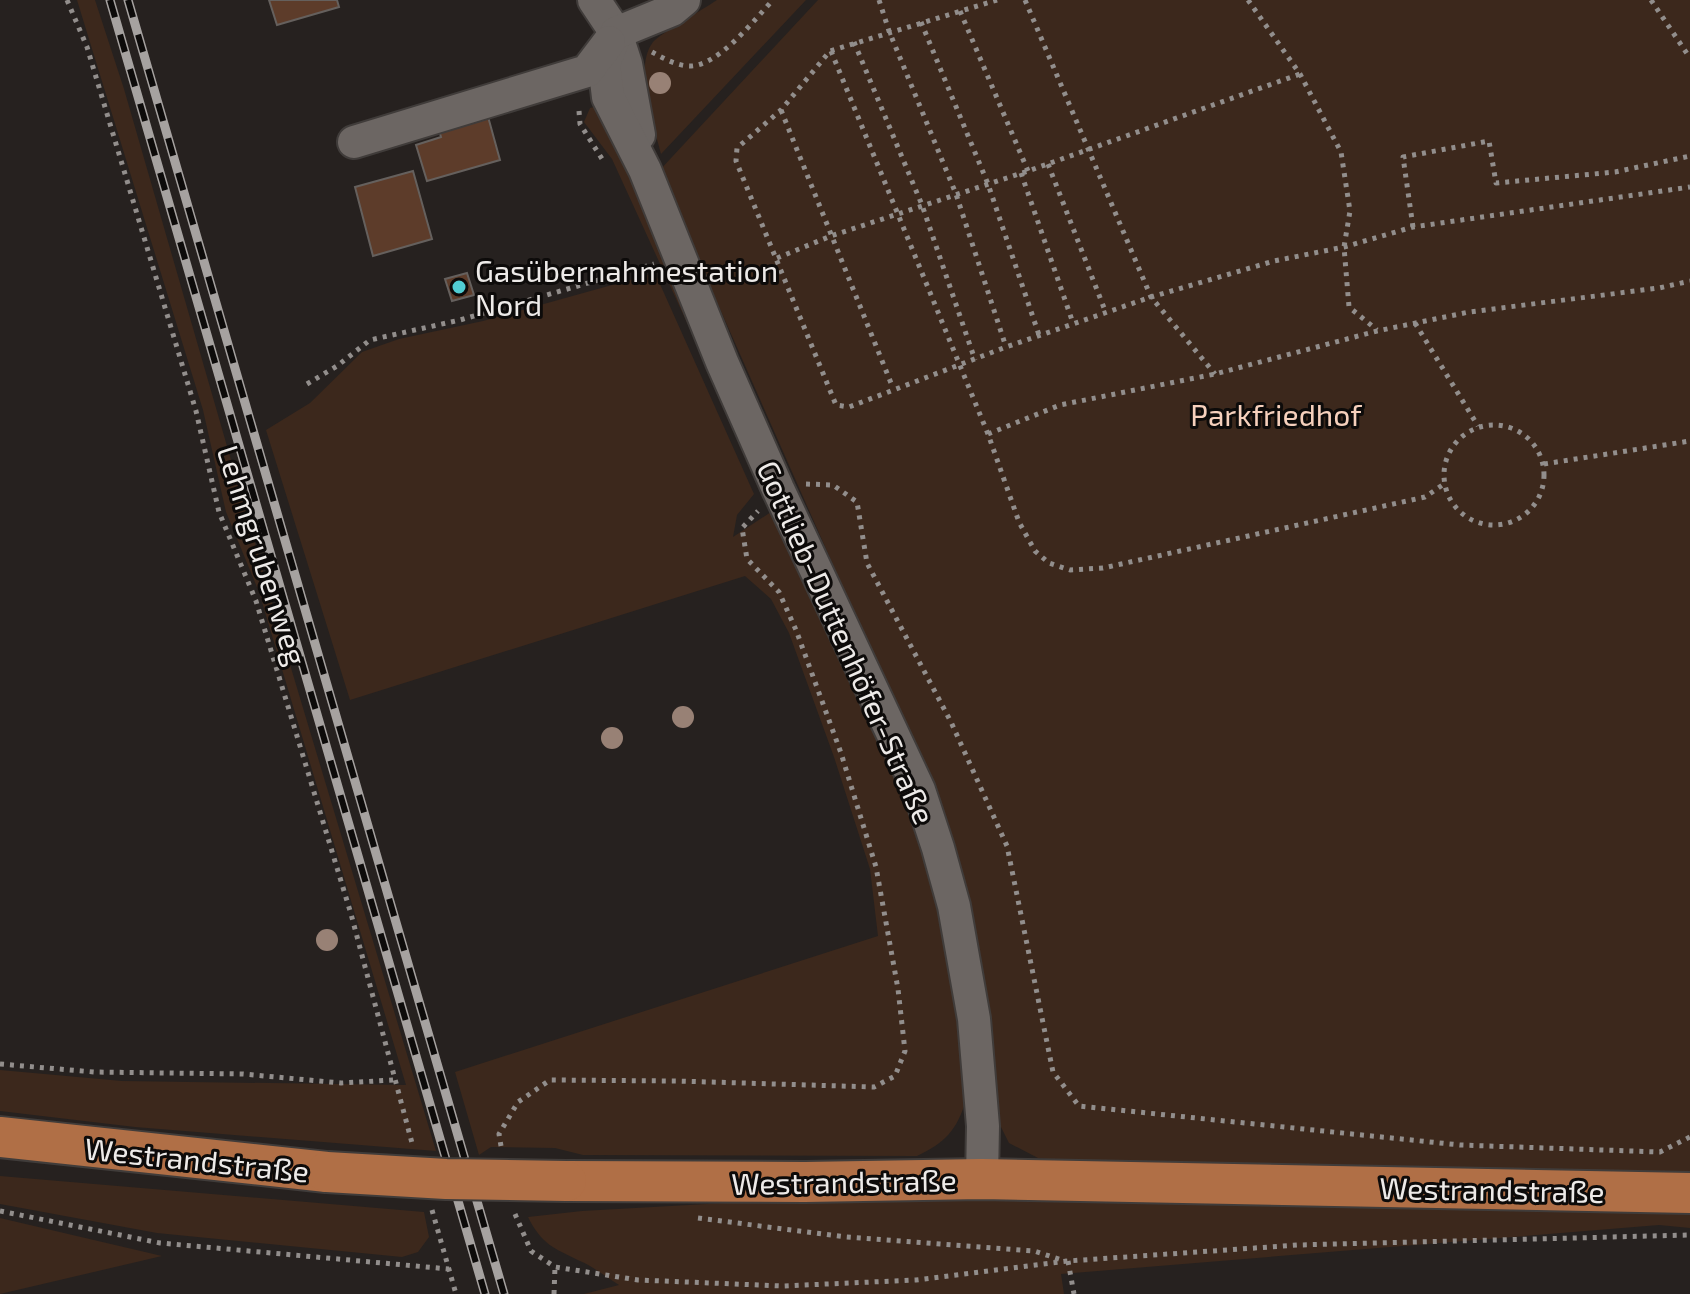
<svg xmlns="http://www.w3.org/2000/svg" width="1690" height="1294" viewBox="0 0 1690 1294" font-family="'Exo 2',sans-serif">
<rect width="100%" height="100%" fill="#26211f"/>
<g fill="#3c281c">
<polygon points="77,0 95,0 124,89 291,668 436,1151 135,1127 0,1111 0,1070 122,1081 406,1085 259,592 226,512 203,410"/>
<path d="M717 0H806L661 154C654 125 633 68 653 42 661 33 704 9 717 0Z"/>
<polygon points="818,0 1690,0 1690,1176 1085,1163 1038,1158 1009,1143 997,1119 922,766 659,171"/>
<polygon points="601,105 760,482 612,159 584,122 590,108"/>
<path d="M655 273 754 494 737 515 733 537 771 512 901 786 948 934 966 1100C957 1130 945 1143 917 1156L583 1155 555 1148 491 1147 479 1155 455 1072 878 936 870 869 834 757 789 633 771 599 745 576 350 700 266 430 310 403 362 352 399 339 483 321Z"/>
<polygon points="0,1176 424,1212 429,1237 418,1252 402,1257 157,1233 0,1204"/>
<path d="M848 1196 1690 1209V1228L1659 1225 1061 1274 1064 1294H584L619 1285C606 1277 594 1267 580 1261 554 1248 542 1245 528 1217L582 1211Z"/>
<polygon points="0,1218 162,1256 0,1294"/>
</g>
<g fill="#5d3c2a" stroke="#65605d" stroke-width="2">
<polygon points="269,0 337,0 339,7 277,25"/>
<polygon points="487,113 500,160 427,181 416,145 441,137 438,127"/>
<polygon points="413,171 432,239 373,256 355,187"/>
<polygon points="467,273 474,295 452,301 445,279"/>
</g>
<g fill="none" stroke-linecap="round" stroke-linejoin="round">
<g stroke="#403c3a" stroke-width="36">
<g id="minor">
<polyline points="594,0 616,33 626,64 639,135"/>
<polyline points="616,33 604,64 608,97 645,170 722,362 778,489 919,790 938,848 954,906 974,1019 983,1126 982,1179"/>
<polyline points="616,33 672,10 684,0"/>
<polyline points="354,142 587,71 609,42"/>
</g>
</g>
<g stroke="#403c3a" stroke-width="44">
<g id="major">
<polyline points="0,1137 327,1172"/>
<polyline points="566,1181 805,1182 982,1179 1690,1193"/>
</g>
</g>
<g stroke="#928e8c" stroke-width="5" stroke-dasharray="4 6" stroke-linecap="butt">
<polyline points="67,0 87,47 196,411 219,512 256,601 351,914 412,1143"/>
<polyline points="879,0 889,31 956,194 1006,347"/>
<polyline points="997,0 830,51 781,110 737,148 736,161 836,405 849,407 1006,347 1151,297 1274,261 1344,247 1413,227 1690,187"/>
<polyline points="1025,0 1151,297 1215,374"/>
<polyline points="1248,0 1300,74 1341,152 1350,211 1344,247 1349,307 1377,330"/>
<polyline points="1651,0 1690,58"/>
<polyline points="960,11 1028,171"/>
<polyline points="921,22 988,184 1039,335"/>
<polyline points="854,42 922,205 975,360"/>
<polyline points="831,51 988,434 1019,522 1035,551 1049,563 1070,570 1103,568 1425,497 1444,484"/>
<path d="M652 52C663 58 675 65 688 66 717 68 754 20 773 0"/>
<polyline points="781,110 893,388"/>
<polyline points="579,111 580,124 604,162"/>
<polyline points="1048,164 1106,313"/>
<polyline points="1021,173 1073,323"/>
<polyline points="1413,227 1403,157 1489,141 1496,183 1615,172 1690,156"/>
<polyline points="777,258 831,236 1028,171 1300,74"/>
<polyline points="1415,323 1478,426"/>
<polyline points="307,384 337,366 370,340 460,320 654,264"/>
<circle cx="1494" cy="475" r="50"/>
<polyline points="988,434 1060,405 1215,374 1377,331 1469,312 1659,288 1690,281"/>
<polyline points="1544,464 1690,441"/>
<polyline points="806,484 833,485 857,502 867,563 951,722 1007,846 1053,1072 1079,1106 1460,1145 1660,1152 1690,1137"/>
<polyline points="0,1064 94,1072 243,1074 341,1083 393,1080"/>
<polyline points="501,1146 499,1134 518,1102 550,1080 677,1081 874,1087 895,1076 905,1051 898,989 876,867 841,753 796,630 779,592 747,559 742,528 758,511"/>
<polyline points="432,1210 456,1294"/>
<polyline points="0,1211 160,1243 449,1269"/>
<polyline points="515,1214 531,1251 555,1267 638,1280 783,1286 916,1280 1068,1261 1298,1245 1690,1235"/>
<polyline points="698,1218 846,1237 1034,1251 1065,1261"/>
<polyline points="1068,1261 1074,1294"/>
<polyline points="554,1294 555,1267"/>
</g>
<use href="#minor" stroke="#6c6663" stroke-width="32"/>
<use href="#major" stroke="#b06f46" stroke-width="40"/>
<g stroke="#a6a2a0" stroke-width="9">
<g id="rail">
<polyline points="110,0 485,1294"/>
<polyline points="128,0 504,1294"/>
</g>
</g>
<use href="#rail" stroke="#0d0b0a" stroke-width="6" stroke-dasharray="18" stroke-linecap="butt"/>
<g stroke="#403c3a" stroke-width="44" stroke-linecap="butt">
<polyline id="major-bridge" points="327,1172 446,1179 566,1181"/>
</g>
<use href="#major-bridge" stroke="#b06f46" stroke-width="40"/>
</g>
<g fill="#988175">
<circle cx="660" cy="83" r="11"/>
<circle cx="683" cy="717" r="11"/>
<circle cx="612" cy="738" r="11"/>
<circle cx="327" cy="940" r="11"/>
</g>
<circle fill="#51ccd2" stroke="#0d0b0a" stroke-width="3" cx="459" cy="287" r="8"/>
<g text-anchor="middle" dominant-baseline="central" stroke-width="6" stroke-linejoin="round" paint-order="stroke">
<g font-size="30" fill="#edeae8" stroke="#0d0b0a" text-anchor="start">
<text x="475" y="270">Gasübernahmestation<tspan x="475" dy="34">Nord</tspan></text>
</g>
<g font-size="30" fill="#f6d0bc" stroke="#0d0b0a">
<text x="1276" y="414">Parkfriedhof</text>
</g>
<g font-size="30" fill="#edeae8" stroke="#0d0b0a">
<text transform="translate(263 555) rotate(72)">Lehmgrubenweg</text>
<text transform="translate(847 642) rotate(66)">Gottlieb-Duttenhöfer-Straße</text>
<text transform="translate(197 1159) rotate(6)">Westrandstraße</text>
<text transform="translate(844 1181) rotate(-1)">Westrandstraße</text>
<text transform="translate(1492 1189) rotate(1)">Westrandstraße</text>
</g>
</g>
</svg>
